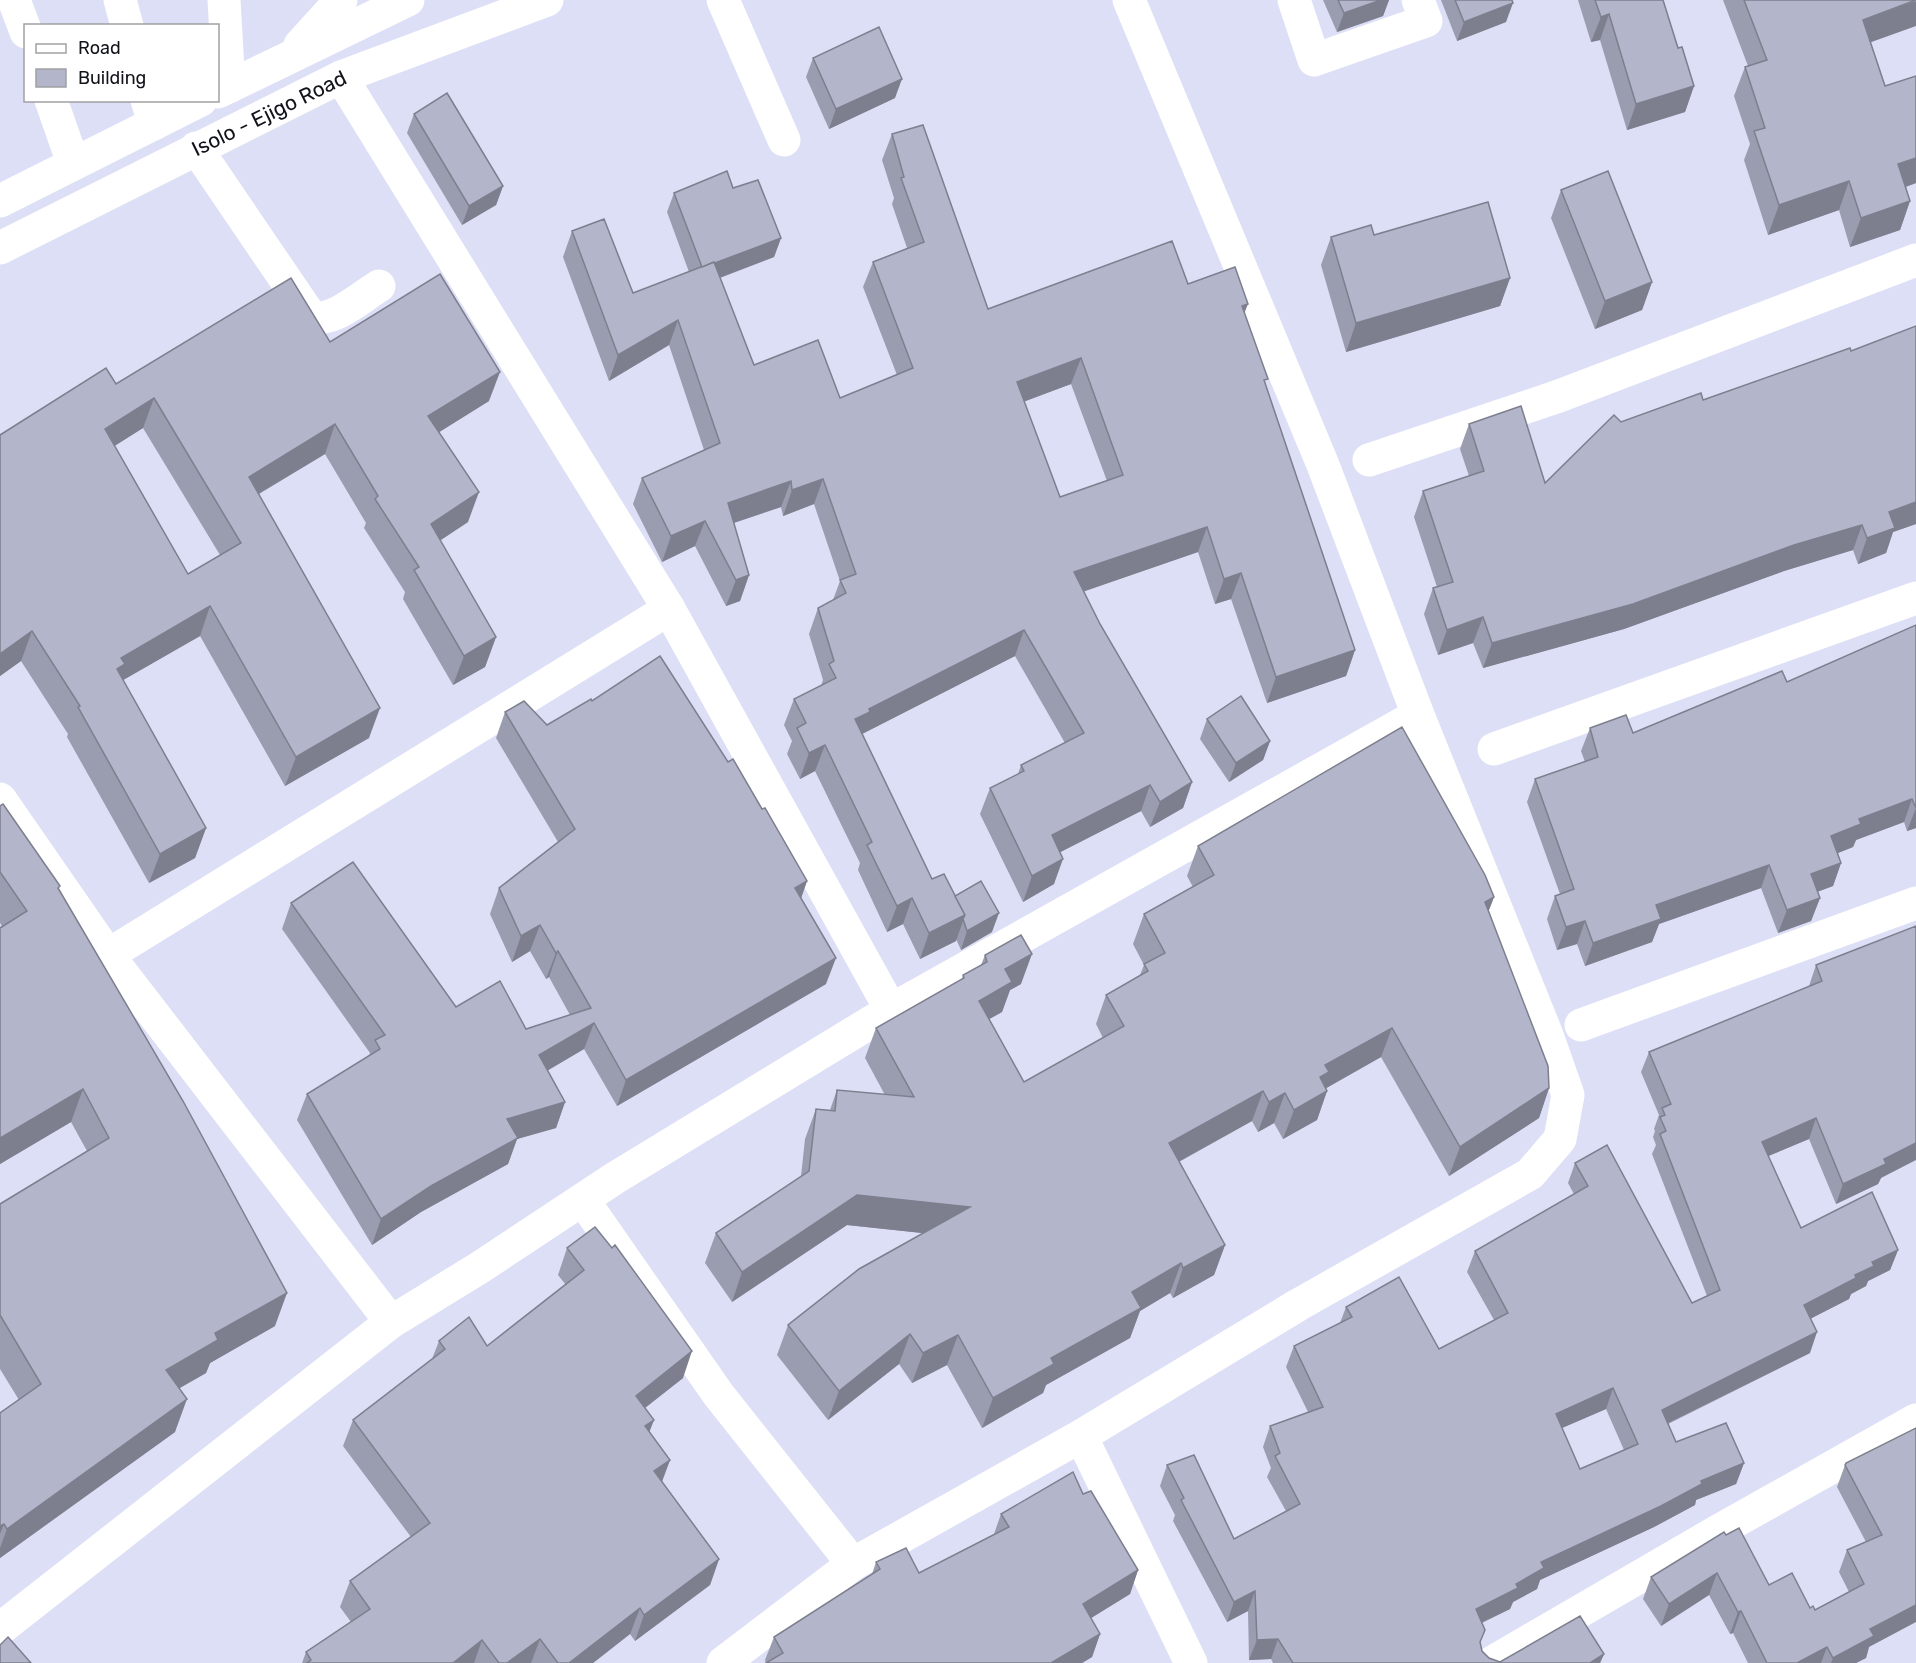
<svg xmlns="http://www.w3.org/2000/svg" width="1916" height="1663" viewBox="0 0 1916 1663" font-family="Rubik,sans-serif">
<rect width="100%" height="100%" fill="#dddff6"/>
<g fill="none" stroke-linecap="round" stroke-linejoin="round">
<g stroke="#fff" stroke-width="33">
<polyline points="14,0 26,32"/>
<polyline points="120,0 127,26"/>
<polyline points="224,0 229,87"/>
<polyline points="723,0 784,140"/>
<polyline points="1294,0 1314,60 1426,21 1418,0"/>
<polyline points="341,77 669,609"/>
<polyline points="51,100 73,163"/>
<polyline points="147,100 154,124"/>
<path d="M196 148 311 317C333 323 361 297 379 286"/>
<polyline points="1369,460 1559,396 1916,260"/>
<polyline points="1494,749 1916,598"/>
<polyline points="0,799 108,955 391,1322"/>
<polyline points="108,955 669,609 891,1010"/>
<polyline points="1581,1025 1916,903"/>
<polyline points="583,1200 718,1394 853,1564"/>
<polyline points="1081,1436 1191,1663"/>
<polyline points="0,1629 391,1322 479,1268 615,1178 891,1010 1418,715"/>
<polyline points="723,1663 853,1564 1081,1436 1298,1305 1530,1174 1560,1139 1568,1095 1547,1035 1418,715 1323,465 1129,0"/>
<polyline points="1491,1663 1718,1531 1916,1420"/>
</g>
<g stroke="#fff" stroke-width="33">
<polyline points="300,45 341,0"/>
<polyline points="218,92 408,0"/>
<polyline points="0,201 201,100"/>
<polyline points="0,248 341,77 547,0"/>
</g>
</g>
<g fill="#9a9caf" fill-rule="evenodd">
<polygon points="1323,0 1389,0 1383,16 1337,32"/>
<polygon points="1441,0 1512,0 1506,22 1457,41"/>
<polygon points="1578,0 1663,0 1678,48 1694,86 1685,112 1627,130 1600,40 1591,42"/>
<polygon points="1723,0 1916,0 1870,42 1916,183 1906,187 1910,201 1900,230 1850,247 1839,210 1768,235 1744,160 1750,144 1734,96 1745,67 1748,66"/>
<polygon points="813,58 895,98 829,129 806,77"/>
<polygon points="414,114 503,186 496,205 462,225 407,133"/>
<path d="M892 134 988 309 1188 284 1244 313 1266 385 1355 650 1346 676 1267 703 1231 599 1215 604 1198 552 1084 591 1100 624 1192 782 1183 808 1150 827 1141 811 1060 852 1054 884 1023 902 980 814 990 788 1018 774 1021 765 1065 743 1015 656 862 734 932 879 955 896 992 932 961 950 956 939V941L920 959 903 924 887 932 858 870 860 863 815 771 800 779 787 754 792 741 784 725 794 699 821 686 823 680 809 634 818 608 833 600 840 581 814 504 783 516 781 507 734 523 749 575 740 601 726 606 695 546 662 562 633 504 642 478 704 450 669 345 609 381 563 257 572 231 633 293 689 272 667 212 674 193 733 188 781 238 774 257 720 278 754 365 840 398 897 375 863 287 873 262 907 248 892 204 894 198 882 160ZM1071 384 1107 481 1060 497 1024 401Z"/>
<polygon points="1561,190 1652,282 1642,310 1595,329 1551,218"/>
<polygon points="1374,235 1510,278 1500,306 1346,352 1321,265 1331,237"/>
<polygon points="1916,326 1916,524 1893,532 1886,553 1858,564 1853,550 1784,571 1624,629 1483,668 1473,643 1438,655 1424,614 1433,588 1437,587 1414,517 1423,491 1469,476 1460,449 1469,424 1545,483 1621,422 1703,400 1851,351"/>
<path d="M330 342 489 401 439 432 468 522 440 540 496 637 485 667 453 685 403 599 405 592 364 528 366 523 325 454 259 494 369 738 285 786 200 636 123 680 206 828 195 858 149 883 67 737 68 734 21 661 0 676V435L116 384ZM143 428 220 555 188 574 114 446Z"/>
<polygon points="1916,625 1916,828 1907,831 1904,822 1856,840 1853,847 1838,853 1841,863 1833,886 1817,892 1820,898 1811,921 1778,933 1761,888 1659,924 1652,942 1585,966 1577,944 1557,950 1547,919 1555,896 1560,894 1527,802 1535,779 1585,762 1581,751 1590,728 1633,733 1787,682"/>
<polygon points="592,701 728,762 762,809 807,881 801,898 826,984 617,1106 584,1049 548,1070 565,1102 556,1128 517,1139 508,1164 421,1212 372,1245 297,1120 307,1094 369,1056 370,1053 282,929 291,903 456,1007 526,1029 570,1015 549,977 546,979 530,951 512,962 490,914 499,888 558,842 496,738 505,712 547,725"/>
<polygon points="1207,719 1270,741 1263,760 1229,782 1200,739"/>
<polygon points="0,806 59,889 275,1326 210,1363 206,1373 179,1388 175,1432 0,1558 0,1413 19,1400 0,1369 0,1204 87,1151 71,1122 0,1164 0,928 2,926 0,923"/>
<polygon points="1198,846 1494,897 1488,912 1549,1088 1539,1118 1449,1176 1381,1057 1326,1088 1327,1091 1317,1120 1283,1139 1274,1123 1258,1132 1252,1121 1179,1162 1225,1245 1214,1275 1173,1298 1170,1293 1140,1311 1130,1338 1046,1385 1043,1393 982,1428 947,1365 912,1383 899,1364 828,1420 777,1355 788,1325 923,1233 847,1225 732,1302 705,1263 716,1233 801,1176 805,1139 816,1109 830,1110 837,1090 885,1095 865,1058 876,1028 962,979 963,975 981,965 985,955 1021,984 1010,990 1002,1012 989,1019 1024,1082 1103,1038 1096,1024 1106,995 1140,975 1144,965 1133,944 1144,914 1193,887 1187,876"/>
<path d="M1916 926 1881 1178 1878 1184 1836 1204 1809 1139 1768 1156 1801 1228 1898 1250 1890 1270 1868 1281 1866 1286 1851 1294 1849 1299 1810 1319V1353L1668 1424 1676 1442 1744 1463 1736 1484 1696 1500 1695 1505 1654 1527 1540 1580 1537 1589 1513 1602 1510 1609 1482 1623 1480 1644 1482 1651 1489 1658 1500 1662 1604 1654 1600 1663H1273L1271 1659 1249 1660 1248 1611 1227 1622 1173 1521 1175 1515 1160 1486 1167 1465 1234 1539 1286 1511 1267 1477 1271 1468 1263 1447 1270 1426 1308 1412 1286 1367 1294 1346 1340 1323 1346 1307 1439 1349 1494 1320 1467 1272 1475 1251 1574 1194 1568 1183 1575 1163 1692 1303 1707 1296 1652 1154 1656 1145 1653 1137 1655 1131 1654 1129 1659 1115 1641 1072 1649 1052 1809 987V986L1816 965ZM1606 1409 1624 1450 1580 1469 1562 1428Z"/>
<polygon points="567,1248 683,1378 645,1408 649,1432 670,1460 662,1482 719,1559 710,1585 635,1641 630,1634 593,1663 302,1663 306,1652 351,1622 340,1607 350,1581 411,1537 343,1446 353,1420 432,1359 439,1341 487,1346 566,1285 558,1275"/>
<polygon points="1916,1428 1869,1647 1866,1658 1856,1663 1748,1663 1733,1633 1730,1634 1709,1595 1661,1626 1643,1599 1651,1577 1726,1535 1769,1585 1815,1610 1849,1592 1839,1572 1847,1550 1866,1542 1837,1487 1845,1465"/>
<polygon points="1083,1494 1138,1570 1130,1594 1091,1618 1100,1634 1092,1657 1082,1663 766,1663 765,1660 774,1637 872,1574 876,1562 919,1573 994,1534 1001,1514"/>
</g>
<g fill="#7d7f8e">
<polygon points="1381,0 1389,0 1383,16 1337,32 1344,13"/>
<polygon points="1916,1 1916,26 1852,49 1863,20"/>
<polygon points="1513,3 1506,22 1457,41 1464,22"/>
<polygon points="1609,14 1600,40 1591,42 1601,17"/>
<polygon points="902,79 895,98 829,129 836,109"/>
<polygon points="1694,86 1685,112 1627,130 1636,104"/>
<polygon points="1916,158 1916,183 1887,193 1898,164"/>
<polygon points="1849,181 1839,210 1768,235 1779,205"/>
<polygon points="503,186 496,205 462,225 469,206"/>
<polygon points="1910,201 1900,230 1850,247 1861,218"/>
<polygon points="781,238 774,257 695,287 702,268"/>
<polygon points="1510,278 1500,306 1346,352 1356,323"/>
<polygon points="1652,282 1642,310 1595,329 1605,301"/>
<polygon points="1248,304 1238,329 1242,306"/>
<polygon points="678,320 669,345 609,381 618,355"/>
<polygon points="1081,358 1071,384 1007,408 1017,382"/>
<polygon points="500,372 489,401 417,446 428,416"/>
<polygon points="154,398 143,428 94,459 105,429"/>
<polygon points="335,424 325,454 238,506 249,477"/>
<polygon points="823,479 814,504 783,516 792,490"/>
<polygon points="791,481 781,507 718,528 728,503"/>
<polygon points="479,492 468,522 420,554 431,524"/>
<polygon points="1916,502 1916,524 1893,532 1886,553 1858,564 1867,538 1889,512"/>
<polygon points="705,521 695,546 662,562 671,536"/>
<polygon points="1862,525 1853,550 1784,571 1624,629 1483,668 1492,643 1794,545"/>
<polygon points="1207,527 1198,552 1065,598 1074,572"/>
<polygon points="1241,573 1231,599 1215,604 1224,579"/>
<polygon points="749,575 740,601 726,606 736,580"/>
<polygon points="210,606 200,636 118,683 106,699 121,658"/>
<polygon points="1483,617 1473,643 1438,655 1447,630"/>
<polygon points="1024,630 1015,656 862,734 855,719 869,709"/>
<polygon points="32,631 21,661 0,676 0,654"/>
<polygon points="496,637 485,667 453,685 464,656"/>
<polygon points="1355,650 1346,676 1267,703 1276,677"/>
<polygon points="380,708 369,738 285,786 296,757"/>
<polygon points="1270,741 1263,760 1229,782 1236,763"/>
<polygon points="825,745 815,771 800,779 809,753"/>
<polygon points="1192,782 1183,808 1150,827 1160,802"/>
<polygon points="1150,785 1141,811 1043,861 1052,835"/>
<polygon points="1912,799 1904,822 1856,840 1853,847 1823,859 1831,836 1859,819"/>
<polygon points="1916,808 1916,828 1907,831"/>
<polygon points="206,828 195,858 149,883 160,854"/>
<polygon points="1063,859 1054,884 1023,902 1032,876"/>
<polygon points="1841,863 1833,886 1803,897 1811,874"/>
<polygon points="1769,865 1761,888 1659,924 1652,942 1585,966 1593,943 1656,905"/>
<polygon points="807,881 798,907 795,888"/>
<polygon points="1494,897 1483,926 1485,902"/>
<polygon points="912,898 903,924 887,932 897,906"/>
<polygon points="1820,898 1811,921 1778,933 1787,910"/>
<polygon points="999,913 992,932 961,950 967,931"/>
<polygon points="965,915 956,941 920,959 929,933"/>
<polygon points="1585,921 1577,944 1557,950 1566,927"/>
<polygon points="540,925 530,951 512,962 521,936"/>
<polygon points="558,951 549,977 546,979 556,953"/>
<polygon points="1032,954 1021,984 1010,990 1002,1012 968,1031 979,1001 1005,969"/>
<polygon points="836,958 826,984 617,1106 626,1080"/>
<polygon points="594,1023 584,1049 530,1081 539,1055"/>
<polygon points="1392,1028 1381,1057 1323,1090 1327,1091 1317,1120 1283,1139 1294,1110 1320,1077 1325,1065"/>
<polygon points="1549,1088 1539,1118 1449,1176 1460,1147"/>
<polygon points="83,1089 71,1122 0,1164 0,1138"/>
<polygon points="1263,1091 1252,1121 1158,1173 1169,1143"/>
<polygon points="1285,1093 1274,1123 1258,1132 1269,1102"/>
<polygon points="565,1102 556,1128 517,1139 508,1164 421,1212 372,1245 381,1219 507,1119"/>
<polygon points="1816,1118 1809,1139 1754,1162 1762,1142"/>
<polygon points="1916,1143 1916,1160 1881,1178 1878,1184 1836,1204 1843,1184 1884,1159"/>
<polygon points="857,1195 970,1207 959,1237 847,1225 732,1302 742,1272"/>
<polygon points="1225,1245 1214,1275 1173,1298 1183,1268"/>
<polygon points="1898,1250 1890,1270 1868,1281 1866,1286 1851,1294 1849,1299 1796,1326 1804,1305 1855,1275 1872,1262"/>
<polygon points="1181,1263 1170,1293 1140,1311 1130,1338 1046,1385 1043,1393 982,1428 993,1398 1051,1358 1132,1292"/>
<polygon points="287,1293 275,1326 210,1363 206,1373 154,1403 166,1370 215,1333"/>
<polygon points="1817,1332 1810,1353 1654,1430 1662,1410"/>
<polygon points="910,1334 899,1364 828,1420 839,1391"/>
<polygon points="958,1335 947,1365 912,1383 923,1353"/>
<polygon points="692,1351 683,1378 627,1422 636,1396"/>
<polygon points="1613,1388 1606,1409 1548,1434 1556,1414"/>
<polygon points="187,1399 175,1432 0,1558 0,1548 7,1529"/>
<polygon points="654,1420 644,1446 645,1426"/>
<polygon points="670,1460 660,1486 654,1471"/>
<polygon points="1744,1463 1736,1484 1696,1500 1695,1505 1654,1527 1540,1580 1537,1589 1513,1602 1510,1609 1468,1629 1476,1609 1516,1584 1541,1562 1701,1481"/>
<polygon points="4,1524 0,1534 0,1526"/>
<polygon points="719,1559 710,1585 635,1641 644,1615"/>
<polygon points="1138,1570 1130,1594 1075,1628 1083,1604"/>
<polygon points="1717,1573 1709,1595 1661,1626 1669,1604"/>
<polygon points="1255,1591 1248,1611 1227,1622 1234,1602"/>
<polygon points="1916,1605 1916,1622 1869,1647 1866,1658 1856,1663 1831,1663 1833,1658 1870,1629"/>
<polygon points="640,1608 630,1634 593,1663 569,1663"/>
<polygon points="1741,1611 1733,1633 1730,1634 1738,1612"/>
<polygon points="1100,1634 1092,1657 1082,1663 1051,1663"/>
<polygon points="540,1639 531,1663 507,1663"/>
<polygon points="1278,1639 1271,1659 1249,1660 1257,1640"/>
<polygon points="482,1640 474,1663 453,1663"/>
<polygon points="1827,1647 1821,1663 1797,1663"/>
<polygon points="1604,1654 1600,1663 1590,1663"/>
</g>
<g fill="#b3b5cb" stroke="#7d7f8e" stroke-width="1.5" fill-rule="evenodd">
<polygon points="1338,0 1381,0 1344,13"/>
<polygon points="1455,0 1512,0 1513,3 1464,22"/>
<polygon points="1595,0 1663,0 1678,48 1682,47 1694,86 1636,104 1609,14 1601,17"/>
<polygon points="1744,0 1916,0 1863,20 1885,86 1916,76 1916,158 1898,164 1910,201 1861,218 1849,181 1779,205 1754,131 1765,128 1745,67 1767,60"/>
<polygon points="879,27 902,79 836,109 813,58"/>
<polygon points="447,93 503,186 469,206 414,114"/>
<path d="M923 125 988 309 1172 241 1188 284 1235 267 1248 304 1242 306 1268 379 1264 380 1355 650 1276 677 1241 573 1224 579 1207 527 1074 572 1100 624 1192 782 1160 802 1150 785 1052 835 1063 859 1032 876 990 788 1024 771 1021 765 1084 733 1024 630 869 709 870 712 855 719 932 879 944 874 965 915 929 933 912 898 897 906 867 845 872 842 825 745 809 753 797 728 806 723 794 699 836 678 829 664 834 661 818 608 846 593 840 580 856 574 823 479 792 490 791 481 728 503 749 575 736 580 705 521 671 536 642 478 720 443 678 320 618 355 572 231 604 219 633 293 714 262 754 365 818 340 840 398 913 368 873 262 924 242 901 178 904 177 892 134ZM1081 358 1123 475 1060 497 1017 382Z"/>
<polygon points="727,171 733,188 758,180 781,238 715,263 714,262 702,267 674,193"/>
<polygon points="1608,171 1652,282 1605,301 1561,190"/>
<polygon points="1488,202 1510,278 1356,323 1331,237 1371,225 1374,235"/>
<path d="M440 274 500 372 428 416 479 492 431 524 496 637 464 656 414 570 419 567 375 499 378 496 335 424 249 477 380 708 296 757 210 606 121 658 125 664 117 669 206 828 160 854 78 707 80 706 32 631 0 654V435L106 368 116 384 291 278 330 342ZM154 398 241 543 188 574 105 429Z"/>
<polygon points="1916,326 1916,502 1889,512 1895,528 1867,538 1862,525 1794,545 1633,604 1492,643 1483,617 1447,630 1433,588 1453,582 1423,491 1484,471 1469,424 1521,406 1545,483 1614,415 1621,422 1701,393 1703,400 1850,348 1851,351"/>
<polygon points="1916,625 1916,808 1912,799 1859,819 1861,824 1831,836 1841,863 1811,874 1820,898 1787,910 1769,865 1656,905 1661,919 1593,943 1585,921 1566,927 1555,896 1574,889 1535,779 1598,757 1590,728 1626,715 1633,733 1782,671 1787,682"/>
<polygon points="660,656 728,762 733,759 762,809 765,808 807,881 795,888 836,958 626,1080 594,1023 539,1055 565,1102 507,1119 518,1138 431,1186 381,1219 307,1094 380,1049 375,1040 385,1035 291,903 353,862 456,1007 500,981 526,1029 591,1008 558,951 556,953 540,925 521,936 499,888 575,829 505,712 524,701 547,725 591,699 592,701"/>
<polygon points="1241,696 1270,741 1236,763 1207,719"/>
<polygon points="1402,727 1485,875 1494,897 1485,902 1548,1066 1549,1088 1460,1147 1392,1028 1325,1065 1329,1072 1320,1077 1327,1091 1294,1110 1285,1093 1269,1102 1263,1091 1169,1143 1225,1245 1183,1268 1181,1263 1132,1292 1141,1308 1051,1358 1054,1364 993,1398 958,1335 923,1353 910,1334 839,1391 788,1325 859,1269 970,1207 857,1195 742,1272 716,1233 809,1171 816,1109 835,1111 837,1090 914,1097 876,1028 964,978 963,975 987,962 985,955 1021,935 1032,954 1005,969 1012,982 979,1001 1024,1082 1124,1026 1106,995 1148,971 1144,964 1165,953 1144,914 1214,875 1198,846"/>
<polygon points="3,804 60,886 58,888 183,1101 287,1293 215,1333 218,1340 166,1370 187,1399 7,1529 4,1524 0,1526 0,1413 41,1384 0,1315 0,1204 109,1138 83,1089 0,1138 0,928 27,911 0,872 0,806"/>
<polygon points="981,881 999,913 967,931 963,919 965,915 955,896"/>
<path d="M1916 926V1143L1884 1159 1886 1164 1843 1184 1816 1118 1762 1142 1801 1228 1872 1192 1898 1250 1872 1262 1874 1266 1855 1275 1856 1278 1804 1305 1817 1332 1662 1410 1676 1442 1726 1423 1744 1463 1701 1481 1702 1484 1661 1506 1541 1562 1544 1568 1516 1584 1518 1588 1476 1609 1485 1630 1480 1642 1482 1651 1489 1658 1500 1662 1580 1616 1604 1654 1590 1663H1293L1278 1639 1257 1640 1255 1591 1234 1602 1181 1500 1184 1498 1167 1465 1194 1455 1234 1539 1300 1504 1275 1456 1280 1453 1270 1426 1323 1407 1294 1346 1352 1317 1346 1307 1399 1277 1439 1349 1508 1313 1475 1251 1588 1186 1575 1163 1607 1145 1692 1303 1720 1290 1660 1134 1666 1131 1660 1117 1665 1115 1662 1108 1671 1104 1649 1052 1822 981 1816 965ZM1613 1388 1638 1444 1580 1469 1556 1414Z"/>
<polygon points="595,1227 612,1248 615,1245 692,1351 636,1396 654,1420 645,1426 670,1460 654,1471 719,1559 644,1615 640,1608 569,1663 558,1663 540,1639 507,1663 499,1663 482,1640 453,1663 307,1663 311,1660 306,1652 370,1609 350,1581 430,1523 353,1420 445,1349 439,1341 469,1317 487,1346 584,1270 567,1248"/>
<polygon points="1916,1428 1916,1605 1870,1629 1874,1636 1833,1658 1827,1647 1797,1663 1767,1663 1741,1611 1738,1612 1717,1573 1669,1604 1651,1577 1724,1532 1726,1535 1739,1528 1769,1585 1792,1573 1810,1608 1813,1606 1815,1610 1864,1584 1847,1550 1882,1535 1845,1465 1846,1463"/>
<polygon points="1073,1472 1083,1494 1091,1491 1138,1570 1083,1604 1100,1634 1051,1663 766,1663 783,1653 774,1637 880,1569 876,1562 906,1548 919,1573 1009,1527 1001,1514"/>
<polygon points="8,1637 31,1663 0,1663 0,1645"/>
</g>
<g text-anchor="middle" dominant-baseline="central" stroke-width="4.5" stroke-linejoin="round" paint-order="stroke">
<g font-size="21" fill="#12131a" stroke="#fff">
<text transform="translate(269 113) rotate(-26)">Isolo - Ejigo Road</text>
</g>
</g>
<rect x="24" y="24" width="195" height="78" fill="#ffffff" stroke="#a0a1a3" stroke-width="1.5"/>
<rect x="36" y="44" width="30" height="9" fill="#ffffff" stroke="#a0a1a3" stroke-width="1.5"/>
<text x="78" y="54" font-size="18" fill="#12131a">Road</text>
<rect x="36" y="69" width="30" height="18" fill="#b3b5cb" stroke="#a0a1a3" stroke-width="1.5"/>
<text x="78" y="84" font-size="18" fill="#12131a">Building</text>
</svg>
